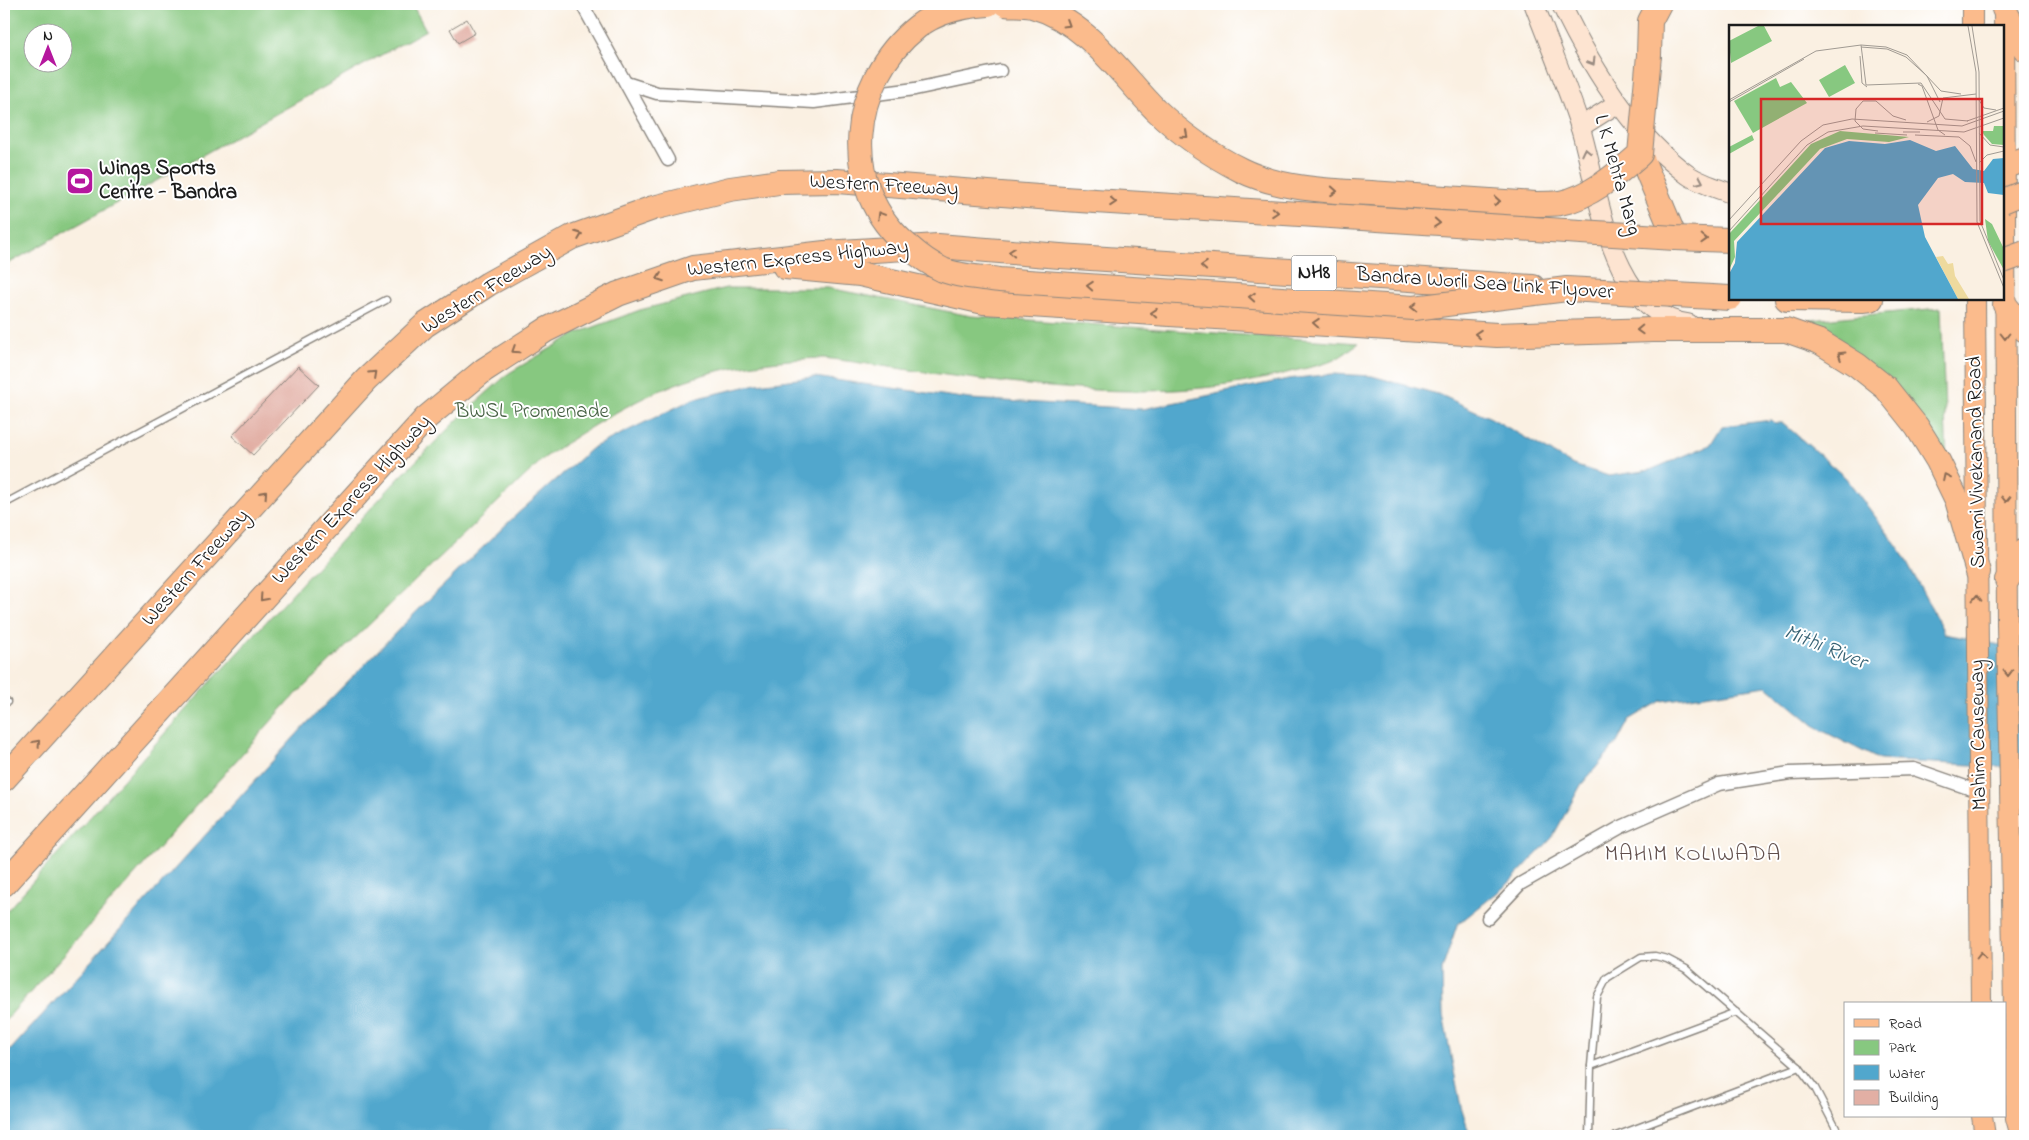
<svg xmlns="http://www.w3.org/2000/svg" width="2029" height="1140" viewBox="0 0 2029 1140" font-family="'Indie Flower',sans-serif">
<rect width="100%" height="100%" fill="#fff"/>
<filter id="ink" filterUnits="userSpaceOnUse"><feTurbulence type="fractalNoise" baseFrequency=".02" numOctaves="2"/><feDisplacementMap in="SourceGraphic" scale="10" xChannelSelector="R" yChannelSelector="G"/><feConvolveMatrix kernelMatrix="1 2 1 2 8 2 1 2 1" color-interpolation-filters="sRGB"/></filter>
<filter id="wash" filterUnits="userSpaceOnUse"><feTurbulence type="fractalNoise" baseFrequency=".0096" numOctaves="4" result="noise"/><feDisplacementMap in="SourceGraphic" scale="20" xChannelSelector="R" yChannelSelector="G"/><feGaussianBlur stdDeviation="1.12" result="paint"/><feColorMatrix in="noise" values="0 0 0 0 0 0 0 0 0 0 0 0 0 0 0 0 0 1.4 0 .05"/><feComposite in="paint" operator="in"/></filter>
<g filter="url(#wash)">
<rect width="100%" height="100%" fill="#faf0e2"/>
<g fill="#87c880" stroke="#52724e" fill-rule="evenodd">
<path d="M4 4H412L426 30 4 266ZM62 32V62H32V32Z"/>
<path d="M726 288H828L971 316 1359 343C1351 348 1343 356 1334 360 1318 367 1299 369 1283 374 1138 412 971 377 824 358 784 359 734 365 696 377 641 394 591 426 544 458L289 701 4 1022V914L204 689 398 479 464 413 509 373 575 334 640 310Z"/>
<polygon points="1941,308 1947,463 1836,338 1800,321"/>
</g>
<polygon fill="#51a7cd" stroke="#366274" points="1333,374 1372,376 1441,395 1491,418 1573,465 1609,476 1650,470 1710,445 1722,426 1772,420 1775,423 1783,423 1846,478 1899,548 1945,634 2025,650 2025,768 1880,760 1817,728 1767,686 1661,701 1629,720 1617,743 1581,785 1552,838 1508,884 1457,925 1442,970 1443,1015 1461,1107 1470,1136 4,1136 4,1057 307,723 417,611 516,515 592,448 693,399 757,384 814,377 970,399 1143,409 1288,379"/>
<g id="blocks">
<g fill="#e2afa4">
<polygon points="467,19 475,33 458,43 450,29"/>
<polygon points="298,366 319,385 253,455 232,436"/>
</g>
</g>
</g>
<g filter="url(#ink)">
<use href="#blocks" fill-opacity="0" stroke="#8b867f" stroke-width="1"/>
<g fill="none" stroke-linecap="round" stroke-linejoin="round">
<g stroke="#8b867f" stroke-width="9">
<g id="lane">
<polyline points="4,504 386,300"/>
<polyline points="4,703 7,702"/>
<polyline points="1591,1066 1736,1012"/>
<polyline points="1589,1136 1591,1066 1597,997 1607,978 1641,957 1655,956 1667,959 1686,969 1799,1067 1815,1088 1840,1136"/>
<polyline points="1616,1136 1799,1067"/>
</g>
</g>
<g stroke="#8b867f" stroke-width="15">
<g id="street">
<polyline points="582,4 668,160"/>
<polyline points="626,83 657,93 814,102 915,89 1000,71"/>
<polyline points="2010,817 2025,822"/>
<polyline points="1488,918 1520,884 1621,827 1719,784 1790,773 1914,769 1980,792"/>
</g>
</g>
<g stroke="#8b867f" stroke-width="21">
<g id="secondary">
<path d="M1534 4C1548 41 1564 79 1577 117 1599 180 1605 313 1689 324"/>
<path d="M1561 4C1590 65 1632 134 1688 175 1700 183 1716 188 1730 193"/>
<polyline points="1580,127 1618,103"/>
</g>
</g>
<g stroke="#8b867f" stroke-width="22">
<g id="primary">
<polyline points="1972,4 1972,26"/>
<polyline points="2004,8 2007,624 2016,1118 2021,1136"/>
<polyline points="1975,299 1981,1004"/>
<polyline points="1982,1116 1985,1136"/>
</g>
</g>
<g stroke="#8b867f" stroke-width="26">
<g id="highway">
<polyline points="2004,9 2025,49"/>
<polyline points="1649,55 1650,21 1659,4"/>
<polyline points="1640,154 1675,238"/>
<polyline points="2003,167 2025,159"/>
<polyline points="785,267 860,274 984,302 1497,335 1653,330 1786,330 1820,342 1857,365 1886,388 1917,427 1938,461 1957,500 1978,572"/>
<polyline points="1787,299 1863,300 1871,299"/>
<polyline points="2005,305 2025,330"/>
<polyline points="2007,580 2025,551"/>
<polyline points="4,779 366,380 425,325 488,284 572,237 653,208 730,189 779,182 837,181 1064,199"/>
<polyline points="4,884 426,418 484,370 546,330 618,294 693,268 825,253 938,246 1060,256 1533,287"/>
</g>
</g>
<use href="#lane" stroke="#fff" stroke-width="6"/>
<use href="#street" stroke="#fff" stroke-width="12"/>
<use href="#secondary" stroke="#fde4d1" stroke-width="19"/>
<use href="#primary" stroke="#fbbb8c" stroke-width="20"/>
<use href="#highway" stroke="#fbbb8c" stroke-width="24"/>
<g stroke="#8b867f" stroke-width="26" stroke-linecap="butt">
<g id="highway-bridge">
<path d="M988 4C962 6 937 11 917 27 848 82 838 189 908 246 918 255 930 264 943 270 960 277 981 277 999 280L1414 308 1567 289 1730 298"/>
<path d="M1005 4C1014 5 1024 4 1032 6 1086 21 1118 71 1155 109 1181 134 1209 154 1241 170 1283 191 1339 191 1385 194 1435 197 1486 201 1536 204 1544 204 1552 204 1560 203 1591 197 1617 174 1640 154L1649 55"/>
<polyline points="1064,199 1675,238 1730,240"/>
<polyline points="2003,201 2025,192"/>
<polyline points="2003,261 2025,253"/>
</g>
</g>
<use href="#highway-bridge" stroke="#fbbb8c" stroke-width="24"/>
</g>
<defs><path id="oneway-chevron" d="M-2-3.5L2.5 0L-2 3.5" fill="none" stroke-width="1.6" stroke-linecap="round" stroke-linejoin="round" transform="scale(1.25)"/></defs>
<g stroke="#8c6c54">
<use href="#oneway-chevron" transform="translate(1067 24) rotate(32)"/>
<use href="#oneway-chevron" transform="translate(1185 135) rotate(41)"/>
<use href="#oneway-chevron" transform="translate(1334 191) rotate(4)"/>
<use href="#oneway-chevron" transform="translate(1497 201) rotate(4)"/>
<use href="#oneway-chevron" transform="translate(1113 202) rotate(4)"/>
<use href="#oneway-chevron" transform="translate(1275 212) rotate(4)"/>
<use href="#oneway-chevron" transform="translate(880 215) rotate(-121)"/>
<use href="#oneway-chevron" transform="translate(1437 223) rotate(4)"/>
<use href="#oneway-chevron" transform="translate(579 235) rotate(-21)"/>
<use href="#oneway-chevron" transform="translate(1704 239) rotate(2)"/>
<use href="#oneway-chevron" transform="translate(1012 252) rotate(-175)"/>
<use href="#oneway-chevron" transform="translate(1204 266) rotate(-176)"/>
<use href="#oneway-chevron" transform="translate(660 278) rotate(160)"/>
<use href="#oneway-chevron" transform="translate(1090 286) rotate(-176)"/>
<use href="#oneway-chevron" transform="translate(1252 297) rotate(-176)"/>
<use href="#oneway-chevron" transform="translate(1414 307) rotate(179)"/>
<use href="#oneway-chevron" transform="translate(1154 313) rotate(-176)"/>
<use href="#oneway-chevron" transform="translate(1316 323) rotate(-176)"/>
<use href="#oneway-chevron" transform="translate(1640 330) rotate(178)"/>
<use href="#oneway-chevron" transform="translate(1478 334) rotate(-176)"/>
<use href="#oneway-chevron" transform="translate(2005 336) rotate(90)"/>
<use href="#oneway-chevron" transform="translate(515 350) rotate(147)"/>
<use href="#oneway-chevron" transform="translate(1841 355) rotate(-148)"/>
<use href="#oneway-chevron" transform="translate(373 374) rotate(-43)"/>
<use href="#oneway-chevron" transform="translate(1946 477) rotate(-116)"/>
<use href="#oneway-chevron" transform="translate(264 494) rotate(-48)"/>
<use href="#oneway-chevron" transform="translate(2006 499) rotate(90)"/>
<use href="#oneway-chevron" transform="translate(263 598) rotate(132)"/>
<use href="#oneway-chevron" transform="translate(1977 598) rotate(-89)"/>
<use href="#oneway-chevron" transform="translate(2008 673) rotate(89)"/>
<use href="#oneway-chevron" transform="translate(37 743) rotate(-48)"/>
<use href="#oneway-chevron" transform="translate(1981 955) rotate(-90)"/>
</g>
<g stroke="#988a80">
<use href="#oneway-chevron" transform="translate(1592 62) rotate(59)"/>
<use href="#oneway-chevron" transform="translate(1586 152) rotate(-103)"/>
<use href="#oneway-chevron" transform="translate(1700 181) rotate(25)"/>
</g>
</g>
<defs>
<g id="stadium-square" transform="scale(1.4375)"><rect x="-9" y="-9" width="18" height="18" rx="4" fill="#b5179e" stroke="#fff"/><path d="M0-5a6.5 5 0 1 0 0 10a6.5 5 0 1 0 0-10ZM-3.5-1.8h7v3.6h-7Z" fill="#fff"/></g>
</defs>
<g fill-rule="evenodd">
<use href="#stadium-square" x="80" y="181"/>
</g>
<g text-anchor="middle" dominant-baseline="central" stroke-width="4" stroke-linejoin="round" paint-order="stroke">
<rect fill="#fff" stroke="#606060" stroke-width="1" x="1291.5" y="255.5" width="45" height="35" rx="4"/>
<g font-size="20" font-weight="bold" fill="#1c1c1c">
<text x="1314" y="273">NH8</text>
</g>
<g font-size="21" font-weight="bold" fill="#1c1c1c" stroke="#fff" text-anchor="start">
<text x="99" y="169">Wings Sports<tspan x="99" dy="24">Centre - Bandra</tspan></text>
</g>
<g font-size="21" fill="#1c1c1c" stroke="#fff">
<text transform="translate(1617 175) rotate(74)">L K Mehta Marg</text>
<text transform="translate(884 186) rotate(3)">Western Freeway</text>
<text transform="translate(798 259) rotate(-6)">Western Express Highway</text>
<text transform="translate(1485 284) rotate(4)">Bandra Worli Sea Link Flyover</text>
<text transform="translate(487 290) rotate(-32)">Western Freeway</text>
<text transform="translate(1977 462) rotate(-91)">Swami Vivekanand Road</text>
<text transform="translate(352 500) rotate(-47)">Western Express Highway</text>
<text transform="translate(196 568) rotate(-48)">Western Freeway</text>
<text transform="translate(1979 735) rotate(-91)">Mahim Causeway</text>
</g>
<g font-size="21" fill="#476144" stroke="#fff">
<text x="532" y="412">BWSL Promenade</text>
</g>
<g font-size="22" font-style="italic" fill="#366274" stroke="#fff">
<text transform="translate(1825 648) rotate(22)">Mithi River</text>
</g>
<g font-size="22" letter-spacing="1" fill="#614f4c" stroke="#fff">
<text x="1693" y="855">MAHIM KOLIWADA</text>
</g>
</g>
<g transform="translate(1729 25)">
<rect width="275" height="275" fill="#faf0e2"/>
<path d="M29 1H35L43 16 2 38 0 16ZM116 40 126 58 100 72 90 55ZM47 53 51 62 62 57 78 78 24 108 5 76ZM265 101H275V120L263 119 255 110 253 106H264ZM111 106 180 112 160 117 118 114 91 124 5 216 6 232 0 245V209L82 119ZM23 110 25 115 0 129V122ZM256 194 263 199 275 224V245L259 216Z" fill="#87c880"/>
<path d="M214 231 219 239 224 238 226 251 240 274H229L207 232Z" fill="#eeda9e"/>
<path d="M181 115 207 126 226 121 244 144 255 146 264 134 275 133V170L259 168 255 158 236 157 224 149 209 153 189 180 196 212 229 274H0V249L6 238 8 217 96 123 120 116 156 119Z" fill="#51a7cd"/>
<path fill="none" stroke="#a19b93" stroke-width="1" d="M239 1 247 47 248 197 275 263M243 1 250 47 251 196 275 255M132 20 157 22 178 30 212 66 232 69M132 22 158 24 177 32 198 51 211 77M131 31 133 58 138 62M189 59 193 61 209 105 216 110M0 75 87 26 132 20 137 60 192 58 216 94 239 96M250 75 255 83 267 85M0 77 75 34M238 96 275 83M198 97 210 91 214 73 247 69M149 106 134 104 126 96 127 84 134 76H147L164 91 177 95M174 107H191M146 108 178 110M250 108 261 120 275 122M186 110 230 112 241 121 247 137M250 138 258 130 275 126M0 195 72 116 94 100 123 94 233 101 275 86M0 206 78 120 99 107 134 101 235 107 275 93"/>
<path fill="#d62828" fill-opacity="0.15" stroke="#d62828" stroke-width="2.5" d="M32 74H253V199H32Z"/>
<rect width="275" height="275" fill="none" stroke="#1c1c1c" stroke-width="2.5"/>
</g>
<rect width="2029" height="1140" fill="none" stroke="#fff" stroke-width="20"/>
<rect x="1844" y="1002" width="162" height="115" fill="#ffffff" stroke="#a4a4a4"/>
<rect x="1854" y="1019" width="25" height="8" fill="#fbbb8c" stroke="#a4a4a4"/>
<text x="1889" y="1028" font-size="15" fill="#1c1c1c">Road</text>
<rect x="1854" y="1040" width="25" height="15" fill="#87c880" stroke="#a4a4a4"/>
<text x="1889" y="1052" font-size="15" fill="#1c1c1c">Park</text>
<rect x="1854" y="1065" width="25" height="15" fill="#51a7cd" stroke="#a4a4a4"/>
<text x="1889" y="1078" font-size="15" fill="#1c1c1c">Water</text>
<rect x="1854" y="1090" width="25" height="15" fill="#e2afa4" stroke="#a4a4a4"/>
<text x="1889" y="1102" font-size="15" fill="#1c1c1c">Building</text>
<g transform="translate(48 48)"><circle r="24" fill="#ffffff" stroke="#a4a4a4"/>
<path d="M0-4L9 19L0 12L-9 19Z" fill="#b5179e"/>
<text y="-8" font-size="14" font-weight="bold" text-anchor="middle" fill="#1c1c1c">N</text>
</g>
</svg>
